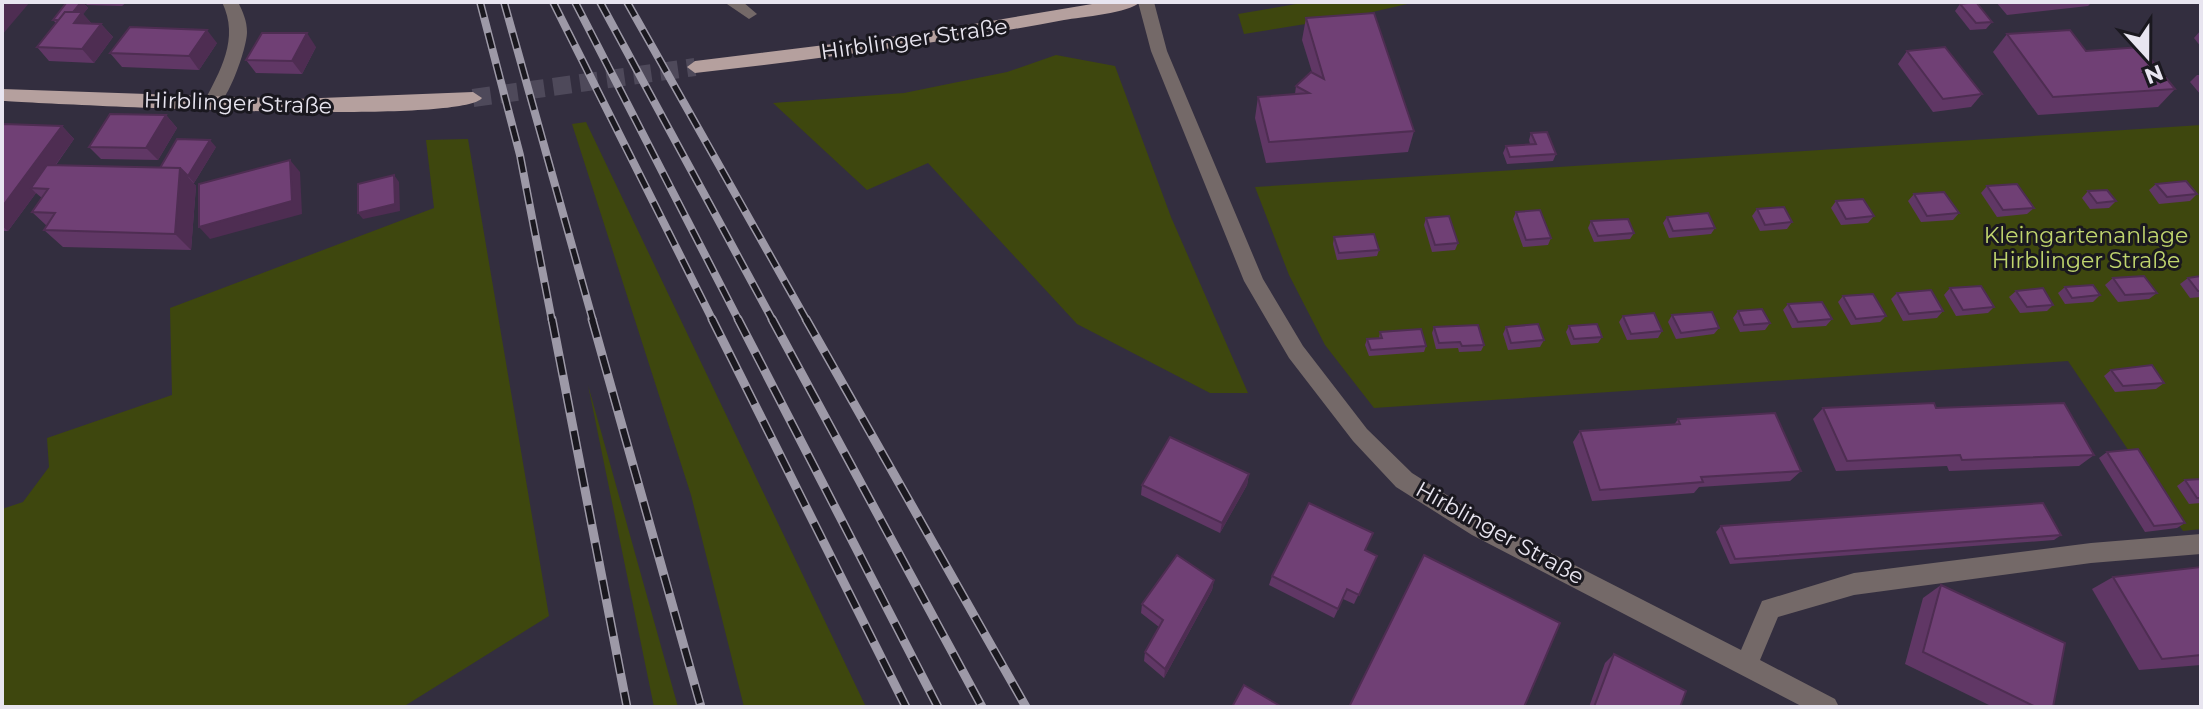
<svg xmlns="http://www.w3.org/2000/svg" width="2203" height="709" viewBox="0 0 2203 709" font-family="Montserrat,sans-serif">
<rect width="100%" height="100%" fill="#332e3f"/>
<g fill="#3e470e">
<polygon points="1308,2 1416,2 1355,16 1244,34 1238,14"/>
<polygon points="1056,55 1115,66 1171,217 1248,393 1210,393 1077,324 928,163 867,190 773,103 904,93 1007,72"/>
<polygon points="586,122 866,707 744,707 691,495 572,124"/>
<polygon points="2201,125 2201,529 2183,531 2068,361 1374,408 1325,345 1289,275 1255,187"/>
<polygon points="468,139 549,616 403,707 2,707 2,509 23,502 49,467 47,438 172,395 170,308 434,208 426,140"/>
<polygon points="588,385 678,707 654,707"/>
</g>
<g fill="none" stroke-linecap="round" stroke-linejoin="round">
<polyline stroke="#4e495a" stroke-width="18" stroke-dasharray="18 9" stroke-linecap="butt" points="473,98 695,67"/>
<g fill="#746968" fill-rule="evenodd">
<path d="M222 2H238C243 12 247 21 247 32 247 48 227 106 212 110L203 104C220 71 240 39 222 2Z"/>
<polygon points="724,2 743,2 757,14 749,19"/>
<polygon points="1138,2 1154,2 1167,51 1263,279 1303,346 1367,429 1412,473 1488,521 1741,650 1762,601 1854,573 2091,543 2201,534 2201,554 2091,563 1854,595 1778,617 1760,660 1835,699 1839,707 1803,707 1472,535 1396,487 1353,441 1289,358 1244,281 1151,51"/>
</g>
<g fill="#b5a09e" fill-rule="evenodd">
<path d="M1104 2H1140C1130 13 1081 17 1064 20 942 43 819 59 695 73L687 67 695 61 914 34Z"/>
<path d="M2 89 296 99 473 92 482 98C460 126 60 104 2 101Z"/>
</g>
<g stroke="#9d99a7" stroke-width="8">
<g id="rail-far1">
<polyline points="480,2 520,155 552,321"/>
<polyline points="504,2 593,321"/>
<polyline points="553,2 713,321"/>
<polyline points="575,2 739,321"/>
<polyline points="600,2 773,321"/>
<polyline points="627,2 807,321"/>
</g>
</g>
<g stroke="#9d99a7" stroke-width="9">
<g id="rail">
<polyline points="552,319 627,707"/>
<polyline points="592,319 701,707"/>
<polyline points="712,319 906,707"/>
<polyline points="738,319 938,707"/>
<polyline points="772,319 982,707"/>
<polyline points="806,319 1026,707"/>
</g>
</g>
<use href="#rail-far1" stroke="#1a181f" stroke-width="5" stroke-dasharray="16" stroke-linecap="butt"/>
<use href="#rail" stroke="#1a181f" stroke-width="6" stroke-dasharray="19" stroke-linecap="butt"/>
</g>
<g fill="#603765">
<polygon points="67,2 83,2 88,8 83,14 92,24 101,24 113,37 94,63 49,61 37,47 56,23 53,20"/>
<polygon points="84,2 127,2 122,6 87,5"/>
<polygon points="1996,2 2092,2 2088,6 2007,15"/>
<polygon points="1960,4 1992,22 1986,29 1970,30 1955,11"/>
<polygon points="1306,18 1414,131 1408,152 1266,163 1255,118 1258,97 1295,94 1296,86 1312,72 1302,40"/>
<polygon points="2201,30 2201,47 2194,38"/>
<polygon points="2007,34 2086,51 2175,89 2158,107 2038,115 1993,52"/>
<polygon points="217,43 199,70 122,67 110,53"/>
<polygon points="316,47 302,74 256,73 246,60"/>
<polygon points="1907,51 1982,94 1971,107 1933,112 1898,64"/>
<polygon points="2197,75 2201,75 2201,95 2190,82"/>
<polygon points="166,115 177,128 158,160 101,159 89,147"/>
<polygon points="2,126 62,126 74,139 56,165 160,168 216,147 194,183 193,183 196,186 191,250 63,247 44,230 47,226 32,212 42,198 36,193 8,231 2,231"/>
<polygon points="1531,133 1556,154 1553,161 1507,164 1503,153 1506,146 1530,144 1529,140"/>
<polygon points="2156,184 2197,194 2190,201 2159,204 2149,190"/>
<polygon points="1987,186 2034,208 2027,214 1997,217 1981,193"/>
<polygon points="2088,191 2116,201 2109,208 2090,209 2082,198"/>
<polygon points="1914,194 1959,213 1953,220 1921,222 1908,201"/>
<polygon points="1836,201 1874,216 1868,223 1841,225 1831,208"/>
<polygon points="1757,209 1792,222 1787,229 1760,231 1752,216"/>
<polygon points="1516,212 1551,238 1548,245 1523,247 1513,219"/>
<polygon points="1667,217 1715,228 1711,234 1669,238 1663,223"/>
<polygon points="1426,218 1458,243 1455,250 1432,252 1424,225"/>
<polygon points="1591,221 1634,233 1630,239 1594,242 1588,228"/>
<polygon points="1334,237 1379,250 1377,256 1337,260 1333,244"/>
<polygon points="2201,276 2201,297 2190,298 2180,284 2188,278"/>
<polygon points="2113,278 2157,293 2149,299 2118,302 2105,285"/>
<polygon points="2065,287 2100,295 2093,302 2065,304 2058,293"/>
<polygon points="1950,288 1994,307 1988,313 1956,316 1944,295"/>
<polygon points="2016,291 2053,305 2047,311 2020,313 2009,297"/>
<polygon points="1897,293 1943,311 1937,318 1903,321 1891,299"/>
<polygon points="1843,296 1886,316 1880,322 1851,325 1838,302"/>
<polygon points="1788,304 1832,319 1826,326 1792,328 1783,310"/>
<polygon points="1738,311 1770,323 1765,330 1740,332 1733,318"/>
<polygon points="1672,315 1719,328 1714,334 1676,339 1668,322"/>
<polygon points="1623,316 1662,331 1658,338 1627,340 1619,322"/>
<polygon points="1569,326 1602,337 1598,343 1571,345 1566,332"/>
<polygon points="1434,327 1484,345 1481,351 1459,352 1458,348 1436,349 1432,333"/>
<polygon points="1506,327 1544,340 1540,347 1508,350 1503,334"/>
<polygon points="1380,332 1426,346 1424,352 1369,356 1365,345 1367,339 1379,338"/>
<polygon points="2111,370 2164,383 2156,389 2115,392 2104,376"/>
<polygon points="1823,408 1936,408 2094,455 2079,466 1949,471 1947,466 1836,471 1813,419"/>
<polygon points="1678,419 1801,471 1790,481 1699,487 1694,493 1592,501 1573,442 1580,431 1674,425"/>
<polygon points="2107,452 2185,523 2177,528 2145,532 2099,458"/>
<polygon points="1249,474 1247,485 1220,533 1141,495 1142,485"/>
<polygon points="2201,479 2201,503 2189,504 2177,486 2185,480"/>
<polygon points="1721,526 2061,535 2054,540 1730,564 1716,532"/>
<polygon points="1365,551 1377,556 1354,604 1343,599 1334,618 1269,585 1272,576"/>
<polygon points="2201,567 2201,665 2139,670 2092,589 2113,577"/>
<polygon points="1214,580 1212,590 1164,678 1144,661 1145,652 1159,627 1141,613 1142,604"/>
<polygon points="1941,585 2053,707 1993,707 1905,664 1923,598"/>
<polygon points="1614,654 1680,707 1589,707 1605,663"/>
</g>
<g fill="#4e2d52">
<polygon points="6,2 30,2 2,35 2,7"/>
<polygon points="81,2 83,2 88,8 83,14 94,26 86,36 67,20"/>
<polygon points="101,24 113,37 94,63 82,49"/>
<polygon points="207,30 217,43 199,70 189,56"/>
<polygon points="307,33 316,47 302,74 292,61"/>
<polygon points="166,115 177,128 158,160 146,148"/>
<polygon points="62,126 74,139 39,188 31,188 36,193 8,231 2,226 2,207"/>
<polygon points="210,140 216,147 194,183 188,176"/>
<polygon points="290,160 300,172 302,214 210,239 199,227"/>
<polygon points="180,168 196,186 191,250 175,234"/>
<polygon points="394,175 399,182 400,211 363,219 358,213"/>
<polygon points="1249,474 1247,485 1220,533 1222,523"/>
<polygon points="1214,580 1212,590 1164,678 1165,669"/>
</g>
<g fill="#704075" stroke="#4e2d52" stroke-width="2">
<polygon points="67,2 81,2 73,12 65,12 59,20 53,20"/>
<polygon points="1976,2 1992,22 1976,23 1960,4"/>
<polygon points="65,12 82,12 74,23 101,24 82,49 37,47"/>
<polygon points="1374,13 1414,131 1269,142 1258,97 1309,93 1296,86 1311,72 1324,79 1306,18"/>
<polygon points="130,27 207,30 189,56 110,53"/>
<polygon points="2070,30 2086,51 2141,47 2175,89 2053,97 2007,34"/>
<polygon points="262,33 307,33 292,61 246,60"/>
<polygon points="1945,47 1982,94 1943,99 1907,51"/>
<polygon points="110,114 166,115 146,148 89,147"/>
<polygon points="4,124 62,126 2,207 2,126"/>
<polygon points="1547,132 1556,154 1510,157 1506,146 1536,144 1531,133"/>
<polygon points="177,139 210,140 188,176 180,168 160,168"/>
<polygon points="290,160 292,201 199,227 199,184"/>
<polygon points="47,165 180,168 175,234 44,230 55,213 32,212 48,189 31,188"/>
<polygon points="394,175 395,204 358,213 358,184"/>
<polygon points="2186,181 2197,194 2167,197 2156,184"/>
<polygon points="2017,184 2034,208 2003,210 1987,186"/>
<polygon points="2107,190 2116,201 2097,203 2088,191"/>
<polygon points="1944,192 1959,213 1927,216 1914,194"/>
<polygon points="1863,199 1874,216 1846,219 1836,201"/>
<polygon points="1784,207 1792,222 1765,225 1757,209"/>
<polygon points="1540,210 1551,238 1526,240 1516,212"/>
<polygon points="1708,213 1715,228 1673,231 1667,217"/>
<polygon points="1449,216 1458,243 1435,245 1426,218"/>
<polygon points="1628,219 1634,233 1598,236 1591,221"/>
<polygon points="1374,234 1379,250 1339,253 1334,237"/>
<polygon points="2144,276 2157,293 2125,295 2113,278"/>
<polygon points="2201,276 2201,291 2198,291 2188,278"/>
<polygon points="2093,285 2100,295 2072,298 2065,287"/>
<polygon points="1981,286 1994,307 1963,310 1950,288"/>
<polygon points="2043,288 2053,305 2027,307 2016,291"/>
<polygon points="1931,290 1943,311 1909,314 1897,293"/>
<polygon points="1873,294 1886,316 1856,319 1843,296"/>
<polygon points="1822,302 1832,319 1798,322 1788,304"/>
<polygon points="1762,309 1770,323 1744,325 1738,311"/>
<polygon points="1712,312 1719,328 1681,333 1672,315"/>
<polygon points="1654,313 1662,331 1631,334 1623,316"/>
<polygon points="1538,324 1544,340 1511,343 1506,327"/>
<polygon points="1597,324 1602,337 1574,339 1569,326"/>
<polygon points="1478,325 1484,345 1462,346 1460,342 1439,343 1434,327"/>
<polygon points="1421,329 1426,346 1371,350 1367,339 1382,338 1380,332"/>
<polygon points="2152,365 2164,383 2123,386 2111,370"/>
<polygon points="1934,403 1936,408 2064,403 2094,455 1962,460 1960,455 1847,461 1823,408"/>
<polygon points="1775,413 1801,471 1701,477 1703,482 1600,490 1580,431 1680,424 1678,419"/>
<polygon points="1170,437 1249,474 1222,523 1142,485"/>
<polygon points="2138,449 2185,523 2154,526 2107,452"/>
<polygon points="2201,479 2201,498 2197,498 2185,480"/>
<polygon points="1309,503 1373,533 1365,550 1377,556 1359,595 1347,589 1338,609 1272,576"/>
<polygon points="2043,503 2061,535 1735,559 1721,526"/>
<polygon points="1177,555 1214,580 1165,669 1145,652 1163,620 1142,604"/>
<polygon points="1424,555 1560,623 1524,707 1349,707"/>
<polygon points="2201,567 2201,655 2162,659 2113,577"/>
<polygon points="1941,585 2065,643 2053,707 2036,707 1923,652"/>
<polygon points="1614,654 1686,691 1680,707 1594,707"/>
<polygon points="1244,685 1282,707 1232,707"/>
</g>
<g text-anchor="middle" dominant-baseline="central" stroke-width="6" stroke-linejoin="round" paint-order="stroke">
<g font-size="22" fill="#e8e5f0" stroke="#1a181f">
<text transform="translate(914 39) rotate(-8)">Hirblinger Straße</text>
<text transform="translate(238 103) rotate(2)">Hirblinger Straße</text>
<text transform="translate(1500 533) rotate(29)">Hirblinger Straße</text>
</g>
<g font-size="22" fill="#c0d56e" stroke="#1a181f">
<text x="2086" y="235">Kleingartenanlage<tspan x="2086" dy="25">Hirblinger Straße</tspan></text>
</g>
</g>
<rect width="2203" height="709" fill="none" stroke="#e8e5f0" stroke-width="8"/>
<g transform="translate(2147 56) rotate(159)" stroke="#1a181f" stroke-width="6" paint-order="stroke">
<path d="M0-6L14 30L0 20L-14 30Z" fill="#e8e5f0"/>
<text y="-12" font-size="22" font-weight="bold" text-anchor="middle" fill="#e8e5f0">N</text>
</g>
</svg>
